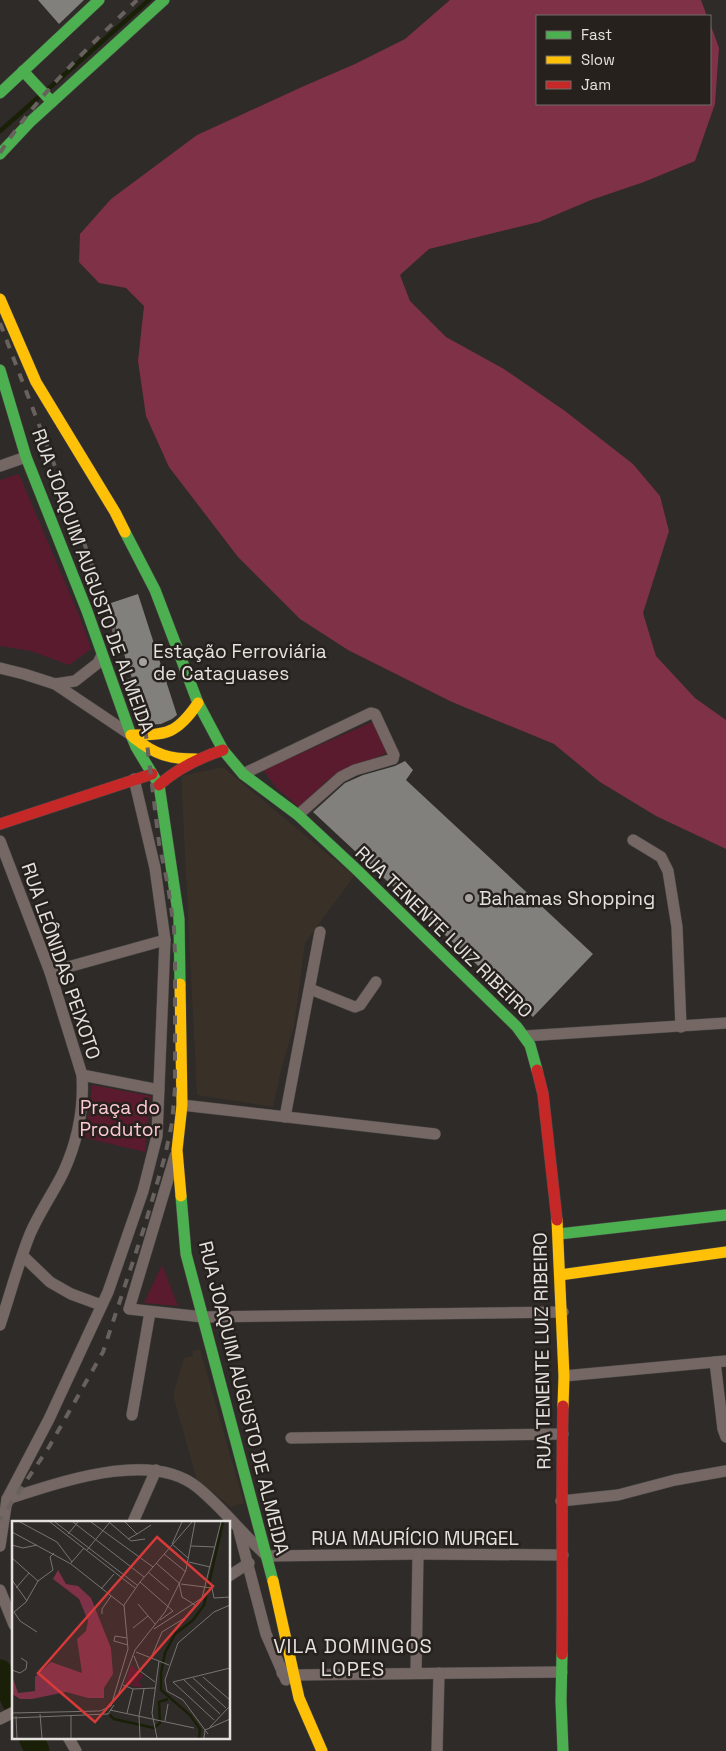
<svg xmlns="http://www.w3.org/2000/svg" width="726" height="1751" viewBox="0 0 726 1751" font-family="'Space Grotesk',sans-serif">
<rect width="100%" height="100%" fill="#2e2b28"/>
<g fill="#393028">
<polygon points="223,767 354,876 305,943 294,1027 282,1066 273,1107 197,1095 181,776"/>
<polygon points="200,1349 244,1503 231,1507 213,1492 198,1484 173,1395 184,1358 193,1356 192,1351"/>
</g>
<g fill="#5b1b2f">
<polygon points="19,474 81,620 91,649 69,665 31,651 0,646 0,480"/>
<polygon points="374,721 388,752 326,781 301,809 277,788 263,770"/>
<polygon points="92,1085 151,1096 145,1152 86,1138"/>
<polygon points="162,1265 178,1306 144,1303"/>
</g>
<polygon fill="#7e3147" points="450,0 701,0 707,16 537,16 537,104 710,104 710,23 719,48 715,104 695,161 644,182 591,200 539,222 429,249 400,275 410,301 446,337 504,369 565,411 633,464 660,496 669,531 643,613 656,656 695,698 726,720 726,849 656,816 600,782 554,744 452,702 348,650 300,619 238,557 169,467 146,416 138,361 144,306 126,288 99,283 79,262 80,234 111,199 197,135 304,86 355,64 405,39"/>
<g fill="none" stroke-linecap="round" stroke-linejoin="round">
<g stroke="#192007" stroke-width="4.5">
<polyline points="47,90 149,0"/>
<polyline points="0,131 41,95"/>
</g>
<g stroke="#192007" stroke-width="25">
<polyline points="0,1672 14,1701"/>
<polyline points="31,1737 37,1751"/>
</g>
</g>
<g fill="#82807d">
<polygon points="38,0 84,0 59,24"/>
<polygon points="138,594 177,715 172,719 161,724 147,725 108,604"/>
<polygon points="405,761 413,770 406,780 593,954 533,1017 313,812 345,783 363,775 395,766"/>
</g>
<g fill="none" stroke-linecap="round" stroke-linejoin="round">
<g stroke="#4a4846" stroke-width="12">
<g id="street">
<polyline points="0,466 26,457"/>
<polyline points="0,668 24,674 55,684 131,735"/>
<polyline points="55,684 75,681 98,663 102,655"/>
<polyline points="243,774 371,713 375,714 394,755 393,759 355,770 341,777 298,815"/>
<polyline points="633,840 661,857 668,871 677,927 681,1027"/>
<path d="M0 841 50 972 82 1075C84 1108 77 1143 63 1173 53 1193 39 1213 30 1234 18 1264 10 1295 0 1325"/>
<polyline points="50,972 165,940"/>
<polyline points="310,989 355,1007 360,1005 376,982"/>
<polyline points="525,1036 726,1023"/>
<polyline points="82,1075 159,1090"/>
<polyline points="182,1105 435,1134"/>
<polyline points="285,1117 320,932"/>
<polyline points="175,1156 129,1309 203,1317 563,1312"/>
<polyline points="23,1256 50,1282 71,1294 101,1305"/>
<polyline points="715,1362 723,1429 726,1437"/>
<polyline points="564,1376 726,1361"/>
<polyline points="132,1415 150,1312"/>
<polyline points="291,1438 563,1434"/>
<path d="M7 1499C59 1483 150 1449 197 1487 223 1508 243 1535 267 1556L418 1554 563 1555"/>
<polyline points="561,1501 618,1495 675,1480 726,1471"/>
<polyline points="133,1522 156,1470"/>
<polyline points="239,1531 266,1634 286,1680"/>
<polyline points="0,1546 7,1499 49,1419 108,1292 143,1191 157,1136 165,940 155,868 134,779"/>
<polyline points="229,1576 249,1563"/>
<polyline points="0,1590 14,1625"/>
<polyline points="282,1673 294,1675 562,1672"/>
<polyline points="416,1673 418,1554"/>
<polyline points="0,1719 14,1712"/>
<polyline points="68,1737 76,1751"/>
<polyline points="437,1751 439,1673"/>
</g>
</g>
<g stroke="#4a4846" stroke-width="12">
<g id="fast">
<polyline points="23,71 52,102"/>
<polyline points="0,93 99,0"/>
<polyline points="0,154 30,122 164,0"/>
<polyline points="0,370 26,457 87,611 131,735 136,747 159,785 179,919 180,984"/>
<polyline points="125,532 155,590 198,703 223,750 243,774 298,815 357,870 517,1027 530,1045 537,1070"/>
<polyline points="181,1196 186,1254 273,1581"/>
<polyline points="559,1234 726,1215"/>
<polyline points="562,1654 561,1701 563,1751"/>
</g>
</g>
<g stroke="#4a4846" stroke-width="12">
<g id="slow">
<polyline points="0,299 36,382 115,512 125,532"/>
<path d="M131 735C167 735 177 734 198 703"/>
<path d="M134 738C156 755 169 759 196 759"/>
<polyline points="180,984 182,1105 177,1150 181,1196"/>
<polyline points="557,1220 564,1376 563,1406"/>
<polyline points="560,1275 726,1252"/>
<polyline points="273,1581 299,1698 322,1751"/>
</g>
</g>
<g stroke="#4a4846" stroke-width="12">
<g id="jam">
<path d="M159 785C178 768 199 758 223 750"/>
<polyline points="0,824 152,774"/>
<polyline points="537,1070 543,1094 557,1220"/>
<path d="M562 1654C563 1571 561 1489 563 1406"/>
</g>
</g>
<use href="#street" stroke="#746764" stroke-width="11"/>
<use href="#fast" stroke="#4caf50" stroke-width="11"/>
<use href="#slow" stroke="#ffc107" stroke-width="11"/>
<use href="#jam" stroke="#c62828" stroke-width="11"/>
<g stroke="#68615e" stroke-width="4" stroke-dasharray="9 9" stroke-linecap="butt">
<path d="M0 153C38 94 88 48 137 0"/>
<polyline points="0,323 82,537 105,602 141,716 146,735 159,843 168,886 174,928 175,957 175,1088 172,1123 165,1156 144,1228 103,1352 49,1447 0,1520"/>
</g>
</g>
<g fill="#a5a19e" stroke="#26211d" stroke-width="2">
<circle cx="143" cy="662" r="5"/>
<circle cx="469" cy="898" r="5"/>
</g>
<g text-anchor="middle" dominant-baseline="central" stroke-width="5" stroke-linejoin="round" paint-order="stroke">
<g font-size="19" fill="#e5e1de" stroke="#26211d">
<text transform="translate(93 581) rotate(70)">RUA JOAQUIM AUGUSTO DE ALMEIDA</text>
<text transform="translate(444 932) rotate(44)">RUA TENENTE LUIZ RIBEIRO</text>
<text transform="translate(61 961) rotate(71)">RUA LEÔNIDAS PEIXOTO</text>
<text transform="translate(542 1351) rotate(-91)">RUA TENENTE LUIZ RIBEIRO</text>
<text transform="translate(244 1398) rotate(76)">RUA JOAQUIM AUGUSTO DE ALMEIDA</text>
<text x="415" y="1538">RUA MAURÍCIO MURGEL</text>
</g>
<g font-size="19" fill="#e5e1de" stroke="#26211d" text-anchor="start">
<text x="153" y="651">Estação Ferroviária<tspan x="153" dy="22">de Cataguases</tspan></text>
<text x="479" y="898">Bahamas Shopping</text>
</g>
<g font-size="19" fill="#fcc8d2" stroke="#26211d">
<text x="120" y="1107">Praça do<tspan x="120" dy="22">Produtor</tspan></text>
</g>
<g font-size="20" letter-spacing="1" fill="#e5e1de" stroke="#26211d">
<text x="353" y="1646">VILA DOMINGOS<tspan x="353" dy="23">LOPES</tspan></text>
</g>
</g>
<g transform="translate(12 1521)">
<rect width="218" height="218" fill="#2e2b28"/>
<path d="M119 144 132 155 127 160 130 167 113 163Z" fill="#5b1b2f"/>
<path d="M46 49 54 63 66 65 79 77 99 127 101 153 92 167V177H76L54 171 20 178H8L0 173V154L6 172 23 170V156L39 141 70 152 65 118 74 110 76 100 67 78 41 58Z" fill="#7e3147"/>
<path fill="none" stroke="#192007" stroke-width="2.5" d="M98 194 102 198 142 207 148 202 147 181 156 178M187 217 188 208 178 194 149 169V152L153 132 163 113 181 99 192 84 211 1"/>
<path fill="none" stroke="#777471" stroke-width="1" d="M8 1 45 21 60 41M38 1 123 67M43 1 125 64M61 1 132 56M79 1 141 46M97 1 119 20 133 18M113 1 125 13 116 18M170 1 160 23 176 37M0 11 59 43 112 85M56 13 66 1M125 13 139 4M0 24 11 27 25 24M179 25 203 26M75 29 98 1M152 33 174 51M0 37 26 60M177 41 198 46M59 42 72 27M144 42 167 62 170 76 183 84M136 51 157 69M0 59 15 80M128 61 161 90 148 99M169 63 200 67 202 77 218 76M4 67 17 52M89 68 102 53M126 83 143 103M90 93V88L99 75M121 107 136 95M142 108 190 77 209 1M25 111 8 100 2 91 14 81 26 60 41 49 38 36 42 32M115 117 103 115 102 120 116 124M124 131 157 144M122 135 128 150 143 161M139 137 150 111 176 95 183 84M0 149 8 152 14 148 15 141 9 137M191 156 218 179M181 157 214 187M171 158 208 193M111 164 121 168 143 167M105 177 123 129 153 91 174 49 183 1M98 189 182 207M0 192 88 190 99 185 116 128 112 84 128 61 180 1M115 192 121 168M28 193 30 217M59 194V217M4 195 5 217M0 197 96 193 102 184M202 199 161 161 218 147M153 200 156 183M198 206 218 185M196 213 171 179 155 170 153 159 166 122 202 91 218 84M128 217 127 195 132 168M145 217 140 192 147 140M192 217 193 209 218 198"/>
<path fill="#d83a3a" fill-opacity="0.15" stroke="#d83a3a" stroke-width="2.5" d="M145 16 201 65 83 201 26 152Z"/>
<rect width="218" height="218" fill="none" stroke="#e5e1de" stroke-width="2.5"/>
</g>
<rect x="536" y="15" width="175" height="90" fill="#26211d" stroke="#726e6a"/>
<rect x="546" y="31" width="25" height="8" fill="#4caf50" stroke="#726e6a"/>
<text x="581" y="40" font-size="15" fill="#e5e1de">Fast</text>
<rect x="546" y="56" width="25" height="8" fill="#ffc107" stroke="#726e6a"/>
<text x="581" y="65" font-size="15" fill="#e5e1de">Slow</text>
<rect x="546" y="81" width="25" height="8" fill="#c62828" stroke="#726e6a"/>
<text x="581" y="90" font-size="15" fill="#e5e1de">Jam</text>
</svg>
